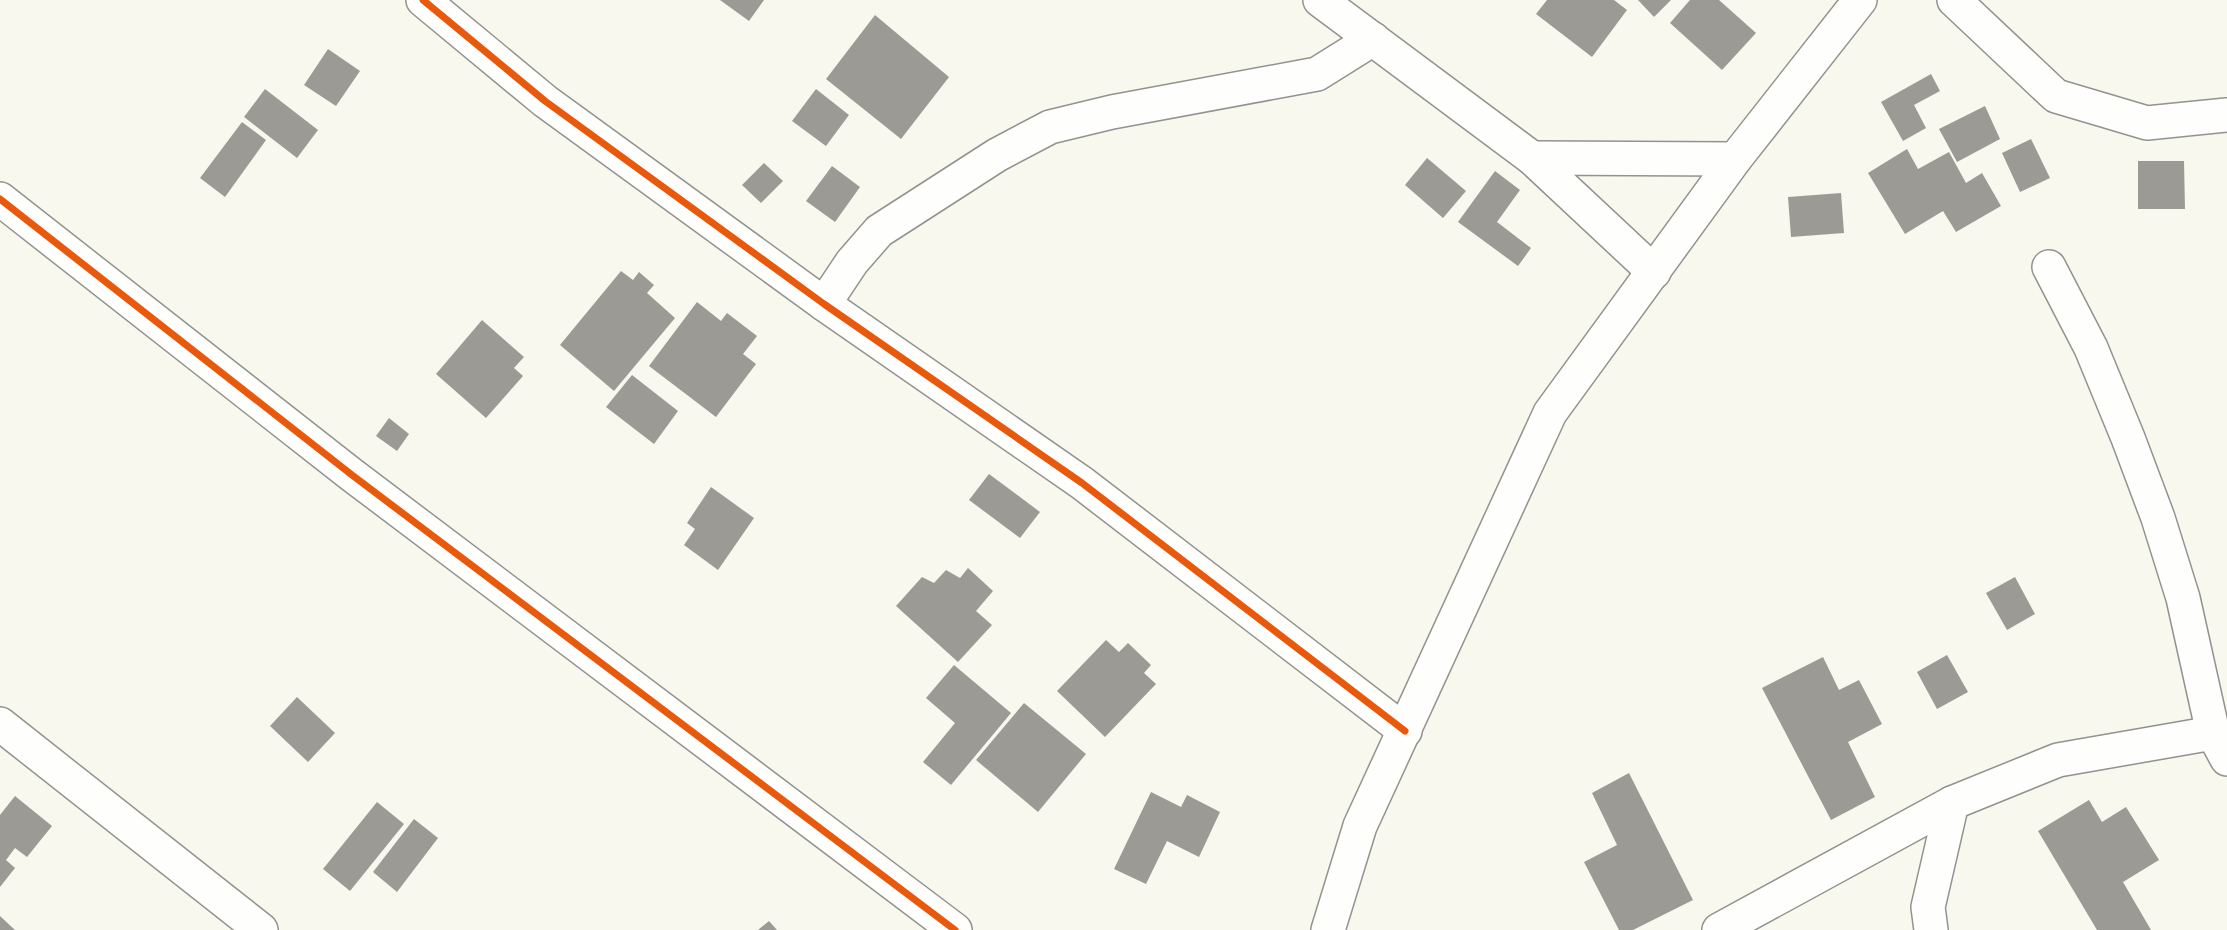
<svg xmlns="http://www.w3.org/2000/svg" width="2227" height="930" viewBox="0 0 2227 930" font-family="'Times New Roman',serif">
<rect width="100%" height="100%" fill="#f9f8ef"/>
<g fill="#9c9a95">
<polygon points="720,0 764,0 749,21"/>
<polygon points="1547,0 1614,0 1627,10 1592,57 1536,14"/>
<polygon points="1638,0 1671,0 1654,17"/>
<polygon points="1690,0 1719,0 1756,33 1722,70 1670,23"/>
<polygon points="875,15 949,77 901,139 826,79"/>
<polygon points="328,49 360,71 336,106 304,85"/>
<polygon points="1931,74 1940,91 1914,105 1926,128 1903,141 1881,102"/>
<polygon points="265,89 318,130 297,158 244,117"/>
<polygon points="816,89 849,115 826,146 792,121"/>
<polygon points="1985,106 2000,139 1957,162 1939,129"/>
<polygon points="242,122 266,140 225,197 200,178"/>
<polygon points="2031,139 2050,178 2020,192 2002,153"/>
<polygon points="1907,149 1918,169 1949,152 1966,183 1982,173 2001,206 1956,232 1943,211 1905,234 1868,173"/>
<polygon points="1427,158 1466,191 1443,218 1405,185"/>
<polygon points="2138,161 2184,161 2185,209 2138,209"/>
<polygon points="764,163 783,181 761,203 742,185"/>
<polygon points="832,166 860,187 835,222 806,201"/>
<polygon points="1495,171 1520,190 1497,222 1531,248 1518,266 1458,222"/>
<polygon points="1841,193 1844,233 1791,237 1788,197"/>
<polygon points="621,271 633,280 639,272 654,285 647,293 675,318 614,391 560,345"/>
<polygon points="697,302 721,321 727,313 757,336 743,354 756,364 716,417 649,366"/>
<polygon points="482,320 524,357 514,368 523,376 486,418 436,374"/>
<polygon points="632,375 678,411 654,444 606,407"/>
<polygon points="389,418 409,434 397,451 376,436"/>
<polygon points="989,474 1040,512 1020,538 969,500"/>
<polygon points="711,487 754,518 718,570 684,545 695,529 687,523"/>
<polygon points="968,568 993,591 976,611 992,625 958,662 896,606 922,577 934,583 946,570 960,578"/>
<polygon points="2015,577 2035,614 2007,630 1986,593"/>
<polygon points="1106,640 1119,652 1128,643 1151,665 1144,673 1156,684 1105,737 1057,691"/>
<polygon points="1947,655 1968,692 1937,709 1917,672"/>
<polygon points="1823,657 1839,690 1859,680 1882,724 1848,742 1875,797 1831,820 1762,688"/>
<polygon points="954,665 1011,713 951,785 923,762 955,723 926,698"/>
<polygon points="297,697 335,733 308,762 270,726"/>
<polygon points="1024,703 1086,754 1038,812 976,760"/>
<polygon points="1629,773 1693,900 1633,930 1619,930 1584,862 1617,845 1592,793"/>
<polygon points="1151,792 1181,807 1187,795 1220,812 1199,857 1167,841 1146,884 1114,869"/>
<polygon points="15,796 52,826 27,857 15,848 6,860 15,868 0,887 0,815"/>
<polygon points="2089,800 2102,822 2126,807 2159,860 2123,882 2151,930 2097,930 2038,831"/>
<polygon points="377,802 404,824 350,891 323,869"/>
<polygon points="414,819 438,838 397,892 373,872"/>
<polygon points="0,916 15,930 0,930"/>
<polygon points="769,921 777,930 758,930"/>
</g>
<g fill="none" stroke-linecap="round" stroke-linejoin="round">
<g stroke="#92928e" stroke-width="36">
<g id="minor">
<polyline points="423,0 545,101 824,304 1082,483 1405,731"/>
<polyline points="1320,0 1532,158 1654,272"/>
<polyline points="1954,0 2056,96 2147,123 2227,115"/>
<polyline points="1532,158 1735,159"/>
<polyline points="0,199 352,475 955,930"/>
<polyline points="2049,267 2091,348 2128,438 2158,518 2183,598 2213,733 2227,759"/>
<polyline points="824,304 852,262 879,231 997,155 1050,127 1112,112 1317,74 1373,39"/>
<polyline points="0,724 261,930"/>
<polyline points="1328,930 1360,826 1550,413 1735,159 1860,0"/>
<polyline points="1719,930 1952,803"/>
<polyline points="1931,930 1928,907 1952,803 2058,760 2213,733"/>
</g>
</g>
<use href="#minor" stroke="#fefefd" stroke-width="33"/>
<g stroke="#fff" stroke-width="11">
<g id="cycleway">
<polyline points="423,0 545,101 824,304 1082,483 1405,731"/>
<polyline points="0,199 352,475 955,930"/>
</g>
</g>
<use href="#cycleway" stroke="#e8590c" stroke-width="7"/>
</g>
</svg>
